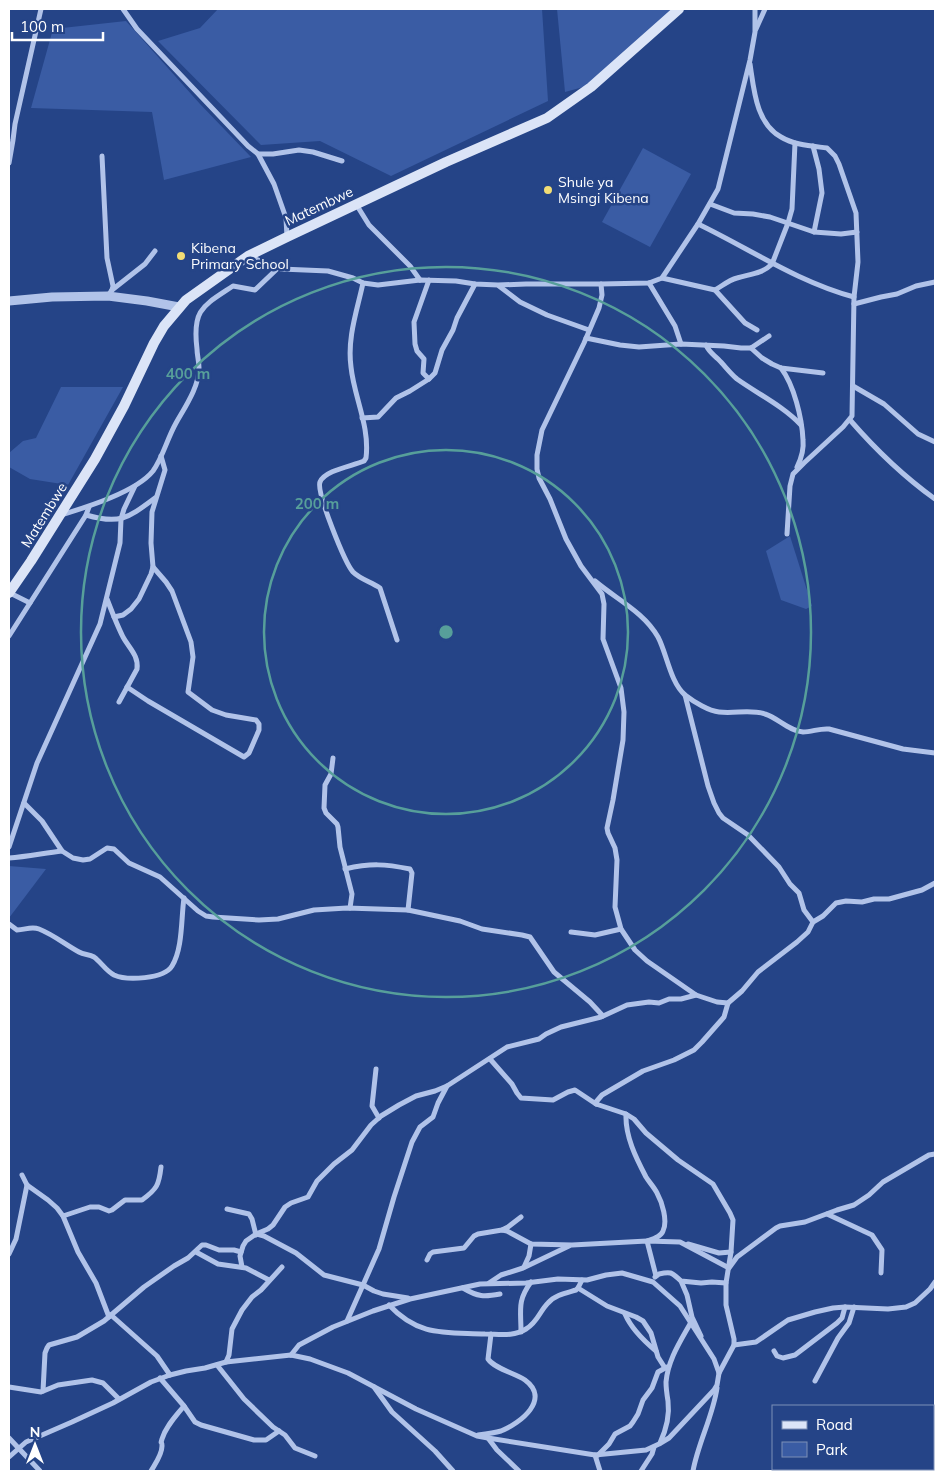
<svg xmlns="http://www.w3.org/2000/svg" width="944" height="1480" viewBox="0 0 944 1480" font-family="Mulish,sans-serif">
<rect width="100%" height="100%" fill="#254487"/>
<g fill="#3a5ca4">
<polygon points="218,9 542,9 548,101 391,176 320,141 261,145 158,41 200,28"/>
<polygon points="557,9 674,9 587,86 565,92"/>
<polygon points="126,21 200,104 251,157 164,180 152,112 31,108 53,29"/>
<polygon points="643,148 691,174 650,247 602,222"/>
<polygon points="61,387 123,387 68,485 30,479 9,467 9,453 23,441 36,438"/>
<polygon points="790,536 812,606 806,609 781,600 766,551"/>
<polygon points="9,866 46,869 9,918"/>
</g>
<g fill="none" stroke-linecap="round" stroke-linejoin="round">
<g stroke="#b1c3e9" stroke-width="5">
<polyline points="123,9 137,29 248,146 258,154 273,154 299,150 313,152 342,161"/>
<polyline points="756,29 765,9"/>
<path d="M750 64C754 90 756 123 781 137 794 145 812 146 827 148L835 156 839 164 856 213 858 262 854 297 852 416 843 427 804 463 793 474 790 486 787 534"/>
<polyline points="813,146 819,169 822,193 814,232"/>
<polyline points="258,154 274,184 286,218 287,237"/>
<polyline points="102,156 107,258 113,286 112,290 108,296"/>
<polyline points="9,163 13,140 15,124 41,9"/>
<polyline points="356,204 369,225 410,266 420,280"/>
<polyline points="710,204 734,213 753,214 770,217 814,232 841,234 857,232"/>
<path d="M698 224C750 249 798 282 854 297"/>
<polyline points="248,256 281,269 328,271 353,278 363,283 378,285 420,280 456,281 475,284 498,285 526,284 601,284 649,283 662,278 698,224 718,189 750,60 755,32 755,9"/>
<polyline points="662,278 715,290 745,323 757,330"/>
<polyline points="429,280 414,322 415,344 417,351 424,359 423,373 429,379"/>
<path d="M363 283C357 311 347 338 351 367 354 397 370 426 366 458L364 461C353 466 325 470 320 482 316 492 345 563 353 572 360 579 371 582 380 588L397 640"/>
<polyline points="649,283 675,326 681,344"/>
<polyline points="601,284 602,295 599,308 584,343 542,430 537,455 537,469 539,478 550,499 566,539 581,566 602,594 604,604 603,639 621,688 624,712 623,740 613,800 607,828 608,833 615,848 617,860 615,907 621,929 635,950 647,961 696,995 717,1002 728,1003 742,991 758,972 797,942 808,932 813,922 823,916 836,903 846,901 862,902 874,899 889,899 922,890 935,883"/>
<polyline points="499,286 520,302 547,315 589,330"/>
<polyline points="112,290 145,264 155,251"/>
<path d="M715 290C722 286 729 280 737 278 750 274 762 274 772 264L788 223 792 209 795 143"/>
<polyline points="854,304 881,297 897,294 916,286 935,282"/>
<polyline points="586,338 620,345 639,347 681,344 724,346 741,348 751,348 769,336"/>
<path d="M706 345C709 352 713 354 718 359 725 366 730 373 737 379 758 394 783 406 801 425"/>
<polyline points="751,348 762,358 772,364 781,368 823,373"/>
<path d="M781 368C794 385 802 418 803 440 804 449 801 459 797 467"/>
<polyline points="853,386 884,404 918,434 935,442"/>
<polyline points="362,418 378,417 396,398 410,391 429,379 435,373 442,350 453,330 457,318 475,284"/>
<path d="M850 420C876 450 903 476 935 499"/>
<path d="M61 515C87 507 136 492 153 471 163 457 167 439 176 423 185 407 199 387 199 368 199 361 197 355 197 349 192 309 203 306 233 286L255 290 278 268"/>
<path d="M86 515C120 525 128 518 155 498"/>
<path d="M595 581C616 599 644 612 658 637 667 654 670 682 685 695 694 702 709 711 719 712 735 714 750 709 765 714 778 718 789 731 803 732 812 732 820 728 829 729L903 749 935 753"/>
<polyline points="10,593 30,603"/>
<path d="M107 599C112 612 117 625 123 637 129 648 139 656 137 669L119 702"/>
<polyline points="114,617 123,615 131,609 139,599 151,574 153,567 151,543 152,512 165,470 161,456"/>
<polyline points="9,636 86,515 89,507"/>
<polyline points="127,687 148,701 244,757 249,753 259,730 259,724 256,720 226,715 212,710 188,692 193,657 191,642 172,591 166,582 153,567"/>
<polyline points="685,695 708,786 714,803 719,813 723,818 748,835 779,867 790,884 799,893 804,910 813,922"/>
<polyline points="333,758 331,774 325,785 324,808 326,813 337,824 338,827 340,847 352,894 350,908"/>
<polyline points="24,803 42,821 62,851 73,858 83,860 90,859 107,848 114,849 129,863 160,877 198,911 206,916 213,917 259,920 278,919 314,910 347,908 408,910 460,921 482,929 522,935 530,937 554,972 590,1002 603,1016"/>
<polyline points="9,847 37,763 100,624 120,543 121,519 124,509 135,486"/>
<path d="M9 858C27 857 44 853 62 851"/>
<path d="M345 869C371 863 385 864 410 869L412 873 408 910"/>
<path d="M9 924 17 930C25 930 31 926 39 929 54 935 66 945 79 952 84 955 89 954 94 957 101 962 106 971 114 975 127 981 164 979 172 966 183 948 181 918 184 898"/>
<polyline points="571,932 595,935 621,929"/>
<polyline points="490,1059 512,1084 517,1093 521,1098 553,1100 568,1092 575,1090 596,1104"/>
<polyline points="376,1069 372,1106 379,1118"/>
<path d="M626 1114C625 1136 636 1158 646 1177 649 1182 654 1187 657 1193 662 1202 668 1221 663 1231 661 1237 653 1239 647 1241L656 1276"/>
<polyline points="22,1175 27,1185 48,1200 57,1208 63,1216 78,1252 96,1283 109,1317"/>
<polyline points="227,1209 249,1214 252,1219 256,1235"/>
<polyline points="827,1214 872,1235 882,1250 881,1273"/>
<path d="M63 1216 90 1207H99L109 1211 112 1210 125 1200H142C157 1189 159 1185 161 1167"/>
<polyline points="502,1230 507,1231 531,1244 572,1245 647,1241 680,1242 729,1268 737,1257 776,1228 780,1226 805,1222 837,1210 854,1205 869,1195 883,1182 929,1155 935,1154"/>
<polyline points="257,1234 264,1236 296,1253 324,1275 363,1285 374,1291 383,1294 408,1298"/>
<polyline points="688,1244 719,1253 731,1252"/>
<polyline points="196,1252 218,1264 246,1268 269,1280"/>
<polyline points="9,1254 16,1239 27,1185"/>
<polyline points="427,1260 430,1254 433,1252 464,1248 474,1236 478,1234 502,1230 508,1227 521,1217"/>
<polyline points="242,1267 240,1256 243,1246 246,1241 256,1234 268,1229 273,1225 285,1207 291,1203 308,1197 317,1181 334,1164 352,1150 371,1125 381,1116 399,1105 416,1096 435,1091 447,1086 507,1047 539,1039 546,1034 561,1027 601,1017 627,1005 649,1002 659,1003 669,999 681,999 696,995"/>
<polyline points="524,1267 529,1256 531,1244"/>
<path d="M655 1277 659 1274C672 1271 672 1273 681 1281L701 1283 712 1282 726 1283"/>
<polyline points="681,1281 687,1295 692,1317 701,1336"/>
<polyline points="489,1283 501,1275 523,1268 569,1246"/>
<path d="M463 1288C478 1297 484 1297 500 1294"/>
<polyline points="578,1288 607,1306 636,1317 643,1321 651,1333 658,1357 665,1368"/>
<path d="M389 1305C419 1337 445 1332 485 1334 499 1334 513 1337 526 1329 538 1322 539 1312 548 1303 555 1295 566 1293 576 1290L578 1288 582 1280"/>
<path d="M625 1314C631 1328 644 1341 656 1351"/>
<polyline points="111,1315 157,1356 170,1375"/>
<polyline points="347,1321 379,1249 394,1197 412,1142 420,1127 433,1117 438,1103 447,1086"/>
<path d="M521 1332C521 1310 517 1301 531 1282"/>
<polyline points="734,1345 756,1342 788,1320 815,1312 833,1308 845,1307 888,1309 906,1307 915,1303 930,1289 935,1282"/>
<polyline points="774,1351 777,1356 783,1358 795,1355 837,1323 842,1318 845,1307"/>
<polyline points="291,1355 299,1345 333,1327 373,1311 410,1299 480,1284 526,1283 558,1279 587,1280 606,1275 622,1273 653,1282 680,1306 714,1359 719,1373"/>
<polyline points="226,1362 229,1355 232,1329 242,1310 252,1297 261,1290 282,1267"/>
<polyline points="217,1365 244,1399 273,1427 285,1435 295,1448 315,1456"/>
<polyline points="160,1378 184,1406 195,1422 201,1425 254,1440 266,1440 279,1431"/>
<polyline points="815,1381 838,1338 849,1323 854,1307"/>
<polyline points="9,1387 41,1392 58,1385 92,1380 103,1383 119,1399"/>
<polyline points="374,1387 392,1412 435,1451 453,1471"/>
<polyline points="43,1391 45,1353 47,1348 49,1345 77,1337 104,1321 144,1287 174,1266 188,1258 202,1245 206,1245 219,1250 234,1250 241,1252"/>
<path d="M478 1435C486 1434 494 1433 501 1431 521 1423 551 1399 525 1380 515 1373 495 1369 488 1359L491 1334"/>
<polyline points="9,1438 40,1471"/>
<polyline points="488,1438 497,1450 519,1471"/>
<path d="M660 1443C666 1430 670 1417 668 1401 667 1395 666 1389 666 1382 668 1360 680 1342 690 1324"/>
<polyline points="595,1455 600,1471"/>
<polyline points="598,1455 609,1444 615,1434 630,1426 633,1422 638,1414 643,1400 652,1388 658,1372 667,1367"/>
<polyline points="9,1457 26,1442 72,1422 113,1403 151,1382 170,1375 186,1371 205,1368 226,1362 291,1355 310,1359 348,1373 416,1409 477,1436 488,1438 595,1455 646,1450 659,1444 669,1438 714,1390 717,1385 719,1373 734,1345 734,1339 726,1305 726,1283 731,1252 733,1220 730,1213 713,1184 678,1160 646,1133 634,1119 626,1114 596,1104 596,1102 602,1095 643,1071 674,1060 694,1050 702,1042 724,1017 728,1003"/>
<path d="M151 1471C155 1464 162 1455 162 1446 162 1439 160 1446 162 1439 166 1426 176 1416 184 1406"/>
<polyline points="641,1471 652,1454 654,1447"/>
<path d="M693 1471C698 1443 713 1416 717 1388"/>
</g>
<polyline stroke="#b1c3e9" stroke-width="9" points="9,301 52,297 108,296 147,301 179,307"/>
<polyline stroke="#dbe4f7" stroke-width="10" points="9,593 31,561 95,459 124,406 154,343 164,326 186,300 248,256 287,237 446,162 547,118 591,87 679,9"/>
</g>
<g fill="none" stroke="#579f9a" stroke-width="2.5">
<circle cx="446" cy="632" r="182"/>
<circle cx="446" cy="632" r="365"/>
</g>
<g fill="#f2dd75" stroke="#254487" stroke-width="2">
<circle cx="548" cy="190" r="5"/>
<circle cx="181" cy="256" r="5"/>
</g>
<g text-anchor="middle" dominant-baseline="central" stroke-width="5" stroke-linejoin="round" paint-order="stroke">
<g font-size="14" fill="#fff" stroke="#254487" text-anchor="start">
<text x="558" y="182">Shule ya<tspan x="558" dy="16">Msingi Kibena</tspan></text>
<text x="191" y="248">Kibena<tspan x="191" dy="16">Primary School</tspan></text>
</g>
<g font-size="14" fill="#fff" stroke="#254487">
<text transform="translate(319 206) rotate(-25)">Matembwe</text>
<text transform="translate(44 515) rotate(-58)">Matembwe</text>
</g>
</g>
<circle cx="446" cy="632" r="8" fill="#579f9a" stroke="#254487" stroke-width="2.5"/>
<g font-size="15" text-anchor="middle" font-weight="bold" fill="#579f9a" stroke="#254487" stroke-width="5" stroke-linejoin="round" paint-order="stroke">
<text x="188" y="379">400 m</text>
<text x="317" y="509">200 m</text>
</g>
<rect width="944" height="1480" fill="none" stroke="#ffffff" stroke-width="20"/>
<rect x="772" y="1405" width="162" height="65" fill="#254487" stroke="#7c8fb7"/>
<rect x="782" y="1421" width="25" height="8" fill="#dbe4f7" stroke="#7c8fb7"/>
<text x="816" y="1430" font-size="15" fill="#ffffff">Road</text>
<rect x="782" y="1442" width="25" height="15" fill="#3a5ca4" stroke="#7c8fb7"/>
<text x="816" y="1455" font-size="15" fill="#ffffff">Park</text>
<g transform="translate(35 1445)" stroke="#254487" stroke-width="4" paint-order="stroke">
<path d="M0-4L9 19L0 12L-9 19Z" fill="#ffffff"/>
<text y="-8" font-size="14" font-weight="bold" text-anchor="middle" fill="#ffffff">N</text>
</g>
<path d="M12 32v8h91v-8" fill="none" stroke="#ffffff" stroke-width="2.5"/>
<text x="20" y="32" font-size="15" fill="#ffffff" stroke="#254487" stroke-width="4" paint-order="stroke">100 m</text>
</svg>
